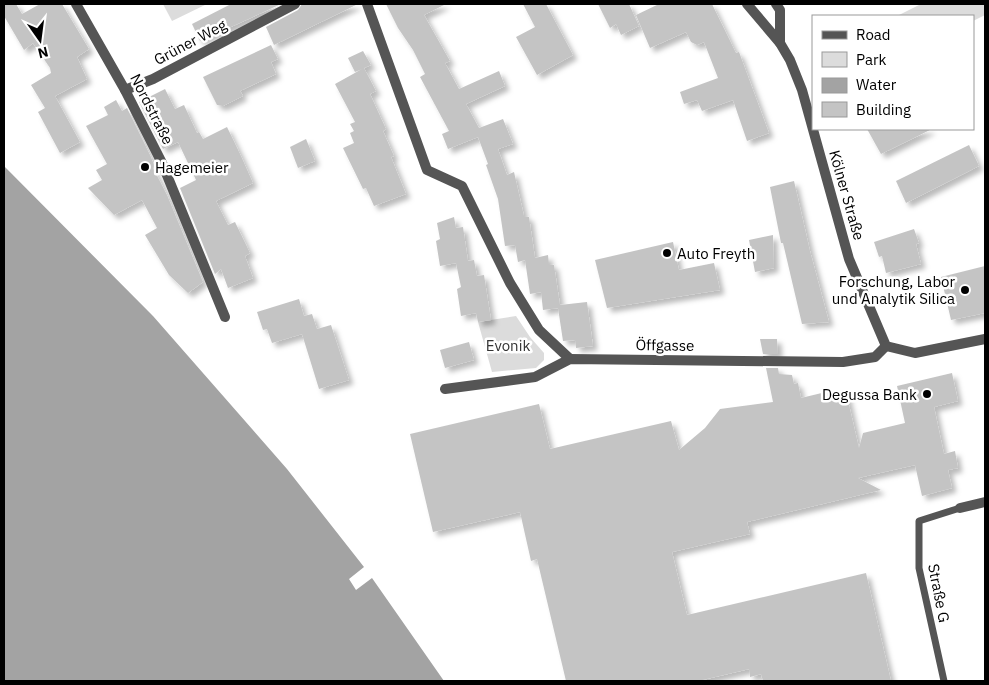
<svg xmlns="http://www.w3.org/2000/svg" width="989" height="685" viewBox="0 0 989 685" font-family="'IBM Plex Sans',sans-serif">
<defs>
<filter id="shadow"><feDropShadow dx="4.5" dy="4.5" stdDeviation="2.5" flood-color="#0004"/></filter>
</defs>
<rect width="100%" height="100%" fill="#fff"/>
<g fill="#dcdcdc">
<polygon points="163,4 207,4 172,21"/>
<polygon points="921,4 985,4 985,15 973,21 973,16 897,16"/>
<polygon points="516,316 530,337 544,353 544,360 536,368 492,372 478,322"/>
</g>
<polygon fill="#a3a3a3" points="4,166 153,316 287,469 364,567 349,579 356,590 372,578 444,681 4,681"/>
<g fill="#c4c4c4" filter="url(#shadow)">
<polygon points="4,4 16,4 22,14 40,4 62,4 89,49 77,57 87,79 55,96 80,142 60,153 38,112 45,108 31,85 51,73 50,68 33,43 24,50 4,16"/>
<polygon points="231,4 281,4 200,41 192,24"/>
<polygon points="302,4 358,4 274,45 266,27 298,10"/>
<polygon points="386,4 446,4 424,15 450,61 445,63 459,89 499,71 505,86 466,104 479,128 503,119 513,144 498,149 507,175 514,172 524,216 529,217 535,258 548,255 549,264 554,265 560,305 587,302 593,346 576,348 575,340 563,341 558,308 543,310 541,292 530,294 525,260 518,262 515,245 505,246 498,199 486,165 488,164 478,137 448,149 442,134 449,131 420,77 425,74 413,50 398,28"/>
<polygon points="523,4 546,4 573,55 537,75 516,37 535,27"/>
<polygon points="598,4 629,4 639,26 621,35 616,24 610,28"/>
<polygon points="659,4 712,4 736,53 739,52 769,133 747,141 733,100 702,111 697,100 684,104 680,92 718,78 704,42 697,45 691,42 686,32 650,48 636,15"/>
<polygon points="271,45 278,59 271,62 276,74 240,91 243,96 223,106 217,105 203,77"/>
<polygon points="363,51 371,65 364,68 376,91 370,94 386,129 383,131 394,156 391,157 406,194 374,206 366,188 363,189 343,148 354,143 350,133 354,131 350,124 355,122 335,84 362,69 355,72 348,58"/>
<polygon points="165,89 175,109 184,105 197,133 199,132 203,139 227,127 241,156 253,183 216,201 228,225 235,222 250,253 245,256 253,278 228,288 221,269 215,274 180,188 196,180 178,142 163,149 139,102"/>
<polygon points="116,100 122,111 127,108 150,155 155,167 153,168 167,195 203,282 188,293 169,275 145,235 157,228 142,200 114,215 88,188 102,180 96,170 107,164 86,126 108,115 104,107"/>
<polygon points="867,129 932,129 881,154"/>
<polygon points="306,139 315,161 298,168 290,147"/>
<polygon points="969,145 979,166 906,203 896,181"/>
<polygon points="794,181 810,251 829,322 802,324 783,243 781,243 770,187"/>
<polygon points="454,217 456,228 463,227 468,261 474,260 477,276 484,275 491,320 478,322 476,313 461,316 457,289 461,287 456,263 440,266 436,241 440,239 437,223"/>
<polygon points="914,229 919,243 916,244 921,264 886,273 882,256 879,257 874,242"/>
<polygon points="773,235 774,268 755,272 749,240"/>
<polygon points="673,242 679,270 714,263 720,290 607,308 595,260"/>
<polygon points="985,266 985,313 951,320 941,277"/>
<polygon points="299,299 304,316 312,314 317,329 331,325 349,380 319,389 302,334 272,343 267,329 263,330 257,312"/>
<polygon points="760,339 777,339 778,354 763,354"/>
<polygon points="469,342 474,360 445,368 440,350"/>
<polygon points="766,368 778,368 779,374 792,375 794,384 798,383 801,398 830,391 846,392 859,448 863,433 905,423 897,386 952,373 958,401 934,407 944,454 955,451 958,468 948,470 952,488 922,496 915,465 858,478 881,490 747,522 750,534 672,552 687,615 866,573 891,681 763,681 761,674 750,677 749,669 698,681 566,681 537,559 531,561 520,512 433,532 410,434 539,404 550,449 671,421 679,450 705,428 720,409 773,402"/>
</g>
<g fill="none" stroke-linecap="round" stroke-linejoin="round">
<polyline stroke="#555" stroke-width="7" points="944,681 919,568 919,521 960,508"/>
<g stroke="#555" stroke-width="10">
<polyline points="76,4 125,90 162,163 225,317"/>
<polyline points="367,4 427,170 462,186 510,283 539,330 570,359"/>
<polyline points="747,4 780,43 790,60 802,90 849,259 886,346 915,353 985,339"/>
<polyline points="776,4 780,10 780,43"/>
<polyline points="125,90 153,79 295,4"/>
<polyline points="445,389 535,377 570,359 843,362 875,357 886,346"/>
<polyline points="960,508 985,502"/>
</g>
</g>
<g fill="#000" stroke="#fff" stroke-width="2">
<circle cx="145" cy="167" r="5"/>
<circle cx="667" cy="253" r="5"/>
<circle cx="965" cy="290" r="5"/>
<circle cx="927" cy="394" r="5"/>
</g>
<g text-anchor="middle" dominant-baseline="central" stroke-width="5" stroke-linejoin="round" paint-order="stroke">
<g font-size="15" fill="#000" stroke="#fff">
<text transform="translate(190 42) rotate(-28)">Grüner Weg</text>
<text transform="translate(152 109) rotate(63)">Nordstraße</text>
<text transform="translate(847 195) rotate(74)">Kölner Straße</text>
<text transform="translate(665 345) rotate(1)">Öffgasse</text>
<text transform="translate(939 593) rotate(79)">Straße G</text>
</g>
<g font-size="15" fill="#000" stroke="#fff" text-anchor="start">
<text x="155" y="167">Hagemeier</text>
<text x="677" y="253">Auto Freyth</text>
<text x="955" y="281" text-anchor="end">Forschung, Labor<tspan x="955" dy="17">und Analytik Silica</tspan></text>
<text x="917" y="394" text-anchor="end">Degussa Bank</text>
</g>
<g font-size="15" fill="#333" stroke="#fff">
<text x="508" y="345">Evonik</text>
</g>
</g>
<rect width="989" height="685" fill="none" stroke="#000000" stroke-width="10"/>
<rect x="812" y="15" width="162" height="115" fill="#ffffff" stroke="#999999"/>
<rect x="822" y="31" width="25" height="8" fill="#555555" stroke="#999999"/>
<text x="856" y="40" font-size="15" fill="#000000">Road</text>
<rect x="822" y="52" width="25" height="15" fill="#dcdcdc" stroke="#999999"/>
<text x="856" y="65" font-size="15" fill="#000000">Park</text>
<rect x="822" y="78" width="25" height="15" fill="#a3a3a3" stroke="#999999"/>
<text x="856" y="90" font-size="15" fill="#000000">Water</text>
<rect x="822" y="102" width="25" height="15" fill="#c4c4c4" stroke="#999999"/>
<text x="856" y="115" font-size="15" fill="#000000">Building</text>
<g transform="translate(40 40) rotate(166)" stroke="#ffffff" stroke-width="4" paint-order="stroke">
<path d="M0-4L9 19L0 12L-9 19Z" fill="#000000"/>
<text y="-8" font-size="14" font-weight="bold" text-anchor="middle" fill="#000000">N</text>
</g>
</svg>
